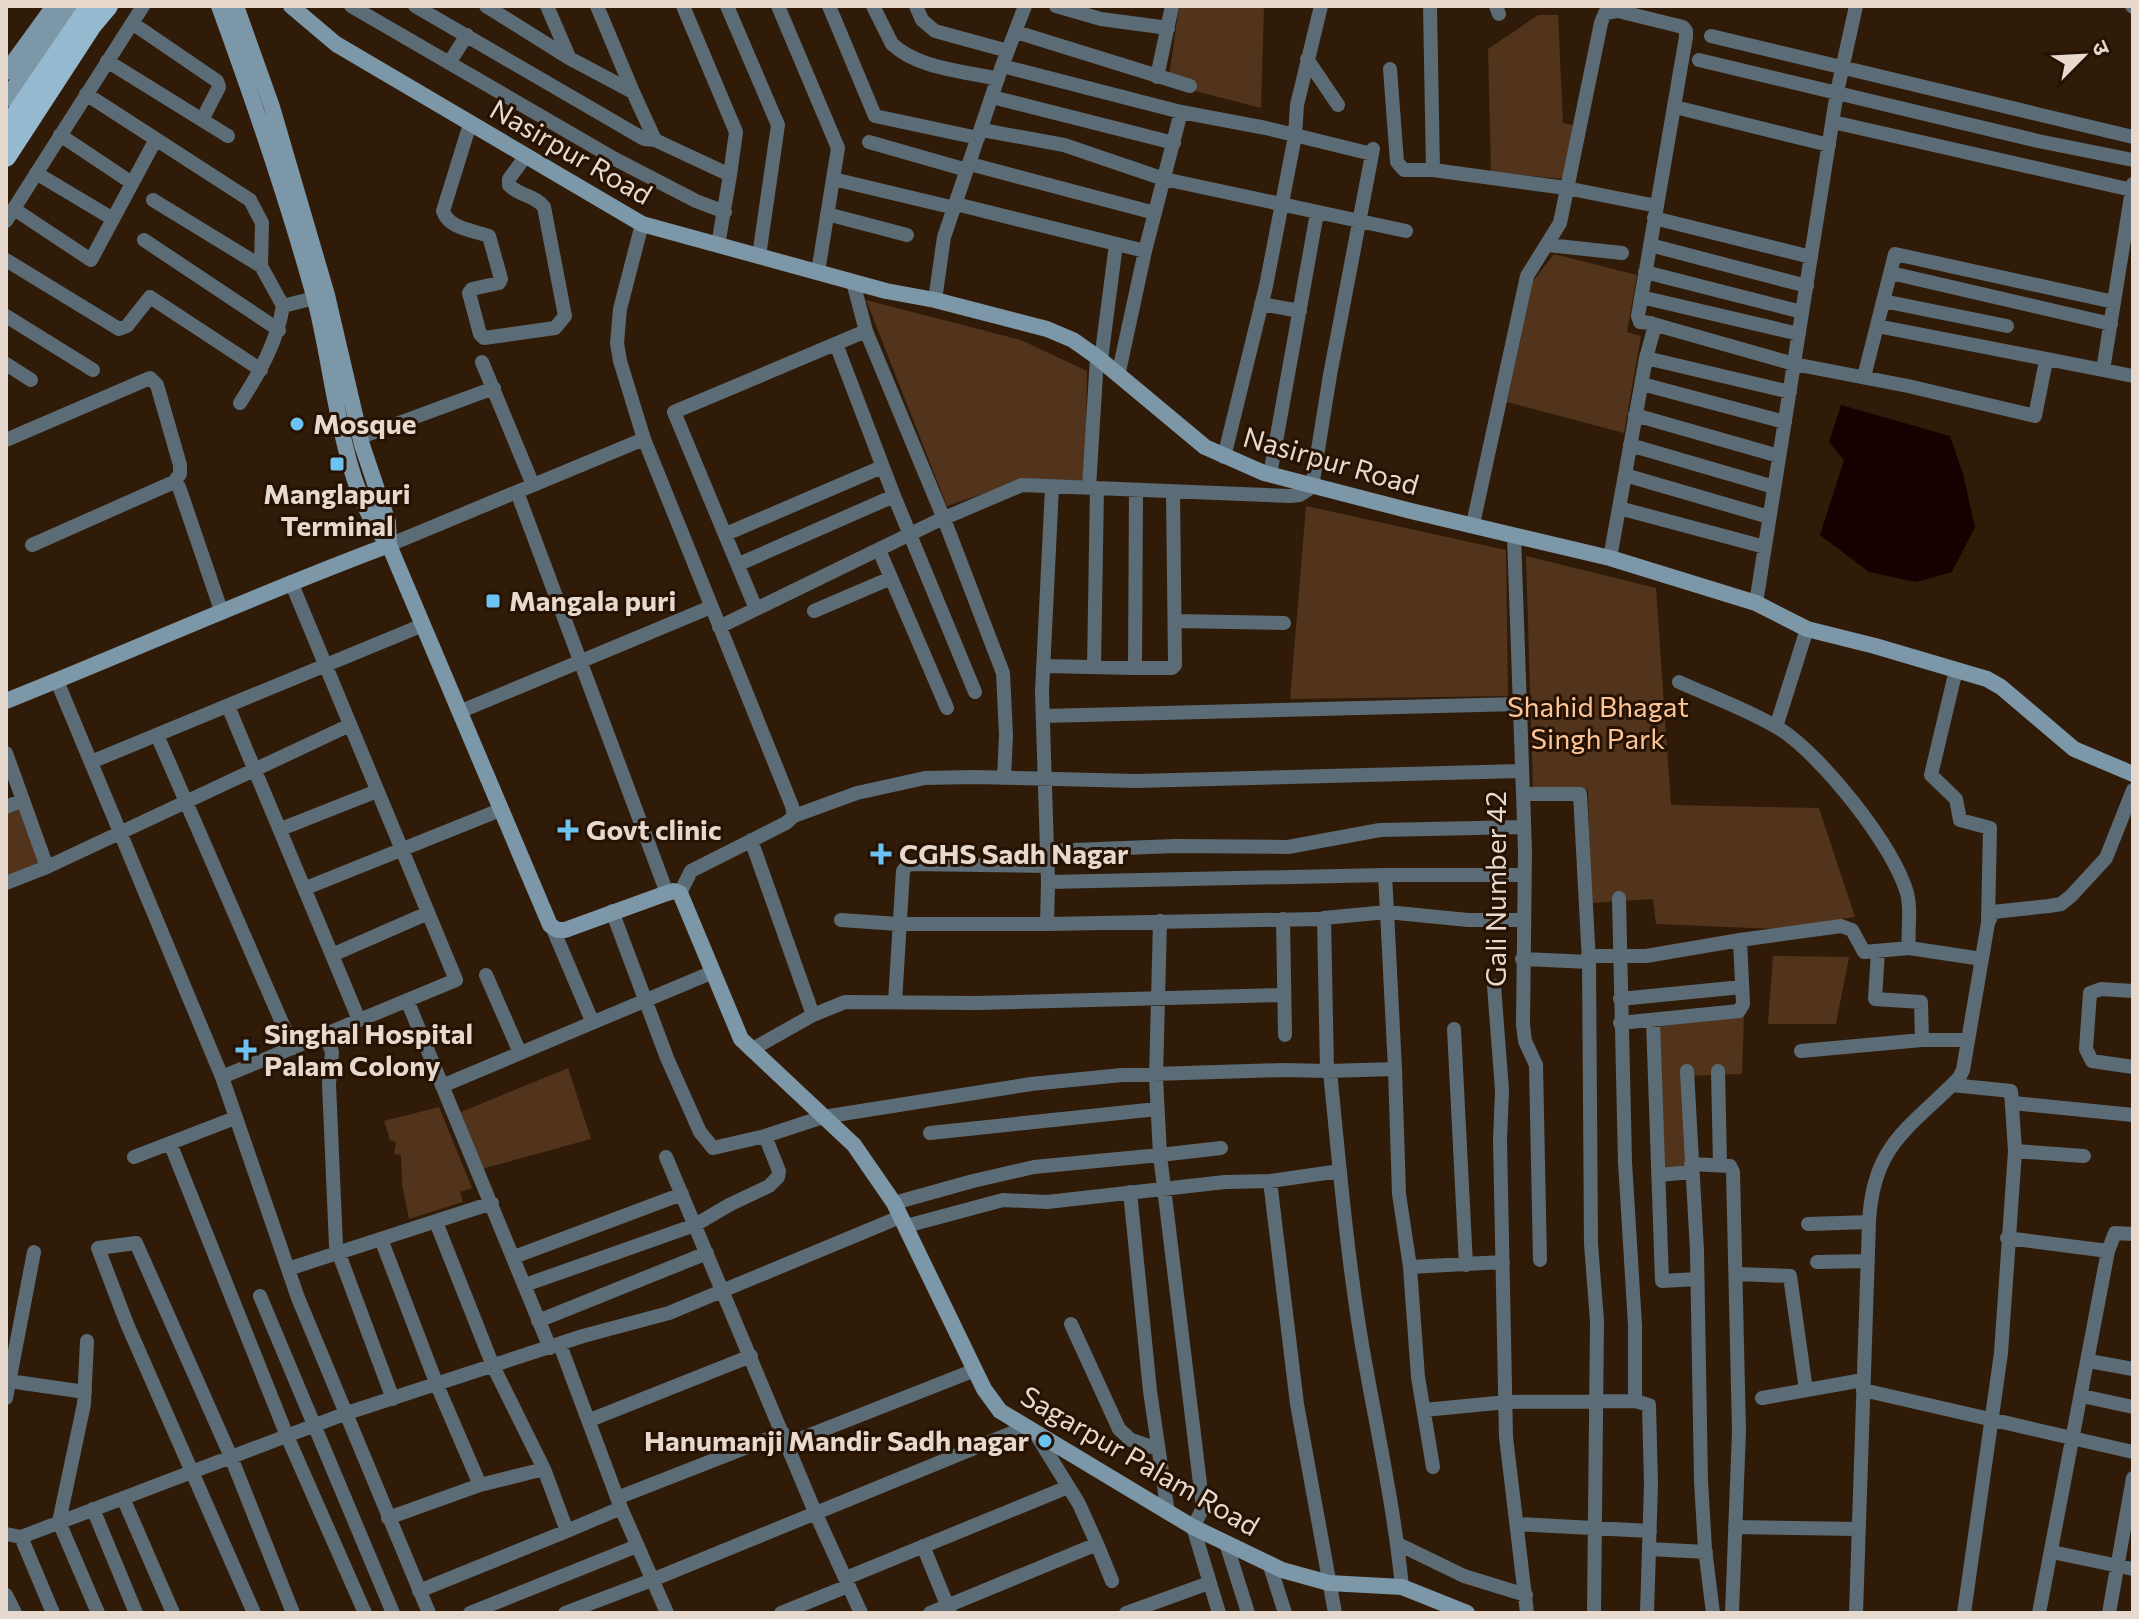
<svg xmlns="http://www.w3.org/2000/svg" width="2139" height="1619" font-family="Commissioner,'Noto Sans Devanagari',sans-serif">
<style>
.green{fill:#51341b}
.water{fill:#160100}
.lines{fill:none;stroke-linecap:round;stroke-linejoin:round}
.street{stroke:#5b6c76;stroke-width:14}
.secondary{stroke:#7c97a7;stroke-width:16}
.primary{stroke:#95b9ce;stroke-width:20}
.poi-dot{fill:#6bc3f2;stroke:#261202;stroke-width:3}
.labels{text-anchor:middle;stroke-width:6;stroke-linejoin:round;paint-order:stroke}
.street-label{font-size:28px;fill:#e8d9ce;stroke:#261202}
.poi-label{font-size:28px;font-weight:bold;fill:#e8d9ce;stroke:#261202;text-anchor:start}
.park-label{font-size:28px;fill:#fdc597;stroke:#261202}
</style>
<rect width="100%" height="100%" fill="#301b08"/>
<!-- green -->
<path class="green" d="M 1179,6 L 1264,6 L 1261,108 L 1168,84 Z
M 1538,15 L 1558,15 L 1563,123 L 1573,125 L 1564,179 L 1491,172 L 1488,49 Z
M 1554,254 L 1637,275 L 1627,332 L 1641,336 L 1624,433 L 1507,402 L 1533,281 Z
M 866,300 L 1021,340 L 1087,371 L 1085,482 L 1021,481 L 947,506 Z
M 1306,506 L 1506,550 L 1508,696 L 1290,699 Z
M 1526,556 L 1656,588 L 1671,805 L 1819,808 L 1855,917 L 1776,929 L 1656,924 L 1653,899 L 1591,903 L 1588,790 L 1533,791 Z
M 21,804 L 43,864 L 6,879 L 6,810 Z
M 1773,956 L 1849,957 L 1836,1024 L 1768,1024 Z
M 1744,1015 L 1742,1074 L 1684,1076 L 1690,1170 L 1659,1173 L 1659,1020 Z
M 568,1068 L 591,1139 L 482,1169 L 461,1112 Z
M 439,1107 L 472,1188 L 460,1192 L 463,1202 L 409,1219 L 402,1184 L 401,1155 L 394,1154 L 396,1142 L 390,1140 L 384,1121 Z"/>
<!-- water -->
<path class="water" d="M 1841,405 L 1950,436 L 1963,474 L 1975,527 L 1952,572 L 1916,582 L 1869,572 L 1820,535 L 1844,460 L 1829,442 Z"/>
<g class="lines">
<!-- street -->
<path class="street" d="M 351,6 L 615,159 L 696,201 L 725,212
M 415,6 L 644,139 L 655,140
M 486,6 L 569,58 L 633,92 L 655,140 L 730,175 L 718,245
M 547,6 L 569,57
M 597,6 L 633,92
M 683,6 L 736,132 L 730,175
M 727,6 L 778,125 L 759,256
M 778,6 L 838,148 L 818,272
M 829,6 L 875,116 L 978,138
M 873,6 L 892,44 C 919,69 964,71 998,79
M 916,6 L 922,20 L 935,31 L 1008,51
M 1056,6 L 1101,19 L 1168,28
M 1430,6 L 1433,170 L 1566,188 L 1657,206
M 1496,6 L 1499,14
M 2132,6 L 2133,7
M 132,23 L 217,81 L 219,87 L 202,120
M 1016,32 L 1190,86
M 1711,36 L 2133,137
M 1307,59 L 1338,105
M 1699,60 L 2038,141 L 2133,160
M 107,61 L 228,136
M 449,63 L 467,35
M 1002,66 L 1181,112
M 1390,69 L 1397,162 L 1404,170 L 1433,170
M 1157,77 L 1172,6
M 86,94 L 250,200 L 262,223 L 261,266 L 283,306 L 322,296
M 992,97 L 1174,143
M 1683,109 L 1829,145
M 1833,122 L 2132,190
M 470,124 L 443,211 C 449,229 473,230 489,236 L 501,279 L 499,283 L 472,289 L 469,293 L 480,334 L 484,338 L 555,328 L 565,316 L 544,207 C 535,195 519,196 509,185 L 509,179 L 525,157
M 982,130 L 1064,145 L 1164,179 L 1406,231
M 60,135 L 132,183
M 869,142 L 967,170
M 970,164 L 1155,213
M 36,173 L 113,219
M 833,179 L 955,208
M 153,200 L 261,266
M 956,204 L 1145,251 L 1118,376
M 14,209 L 91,260 L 156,139
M 827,214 L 907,235
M 1654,218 L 1811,257
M 6,221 L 143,6
M 642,224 L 620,309 L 617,343 L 620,361 L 644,439 L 792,806 L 794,816
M 144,240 L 279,330
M 1548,245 L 1622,253
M 1650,245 L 1807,286
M 1145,251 L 1181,112 L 1266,128 L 1372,154
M 6,260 L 119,329 L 127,326 L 150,297 L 261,370
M 1645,272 L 1802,312
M 1891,273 L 2111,324
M 853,282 L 866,331 L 944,519 L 1003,673 L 1006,735 L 1004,778
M 1641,297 L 1799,334
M 935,300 L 944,237 L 1002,66 L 1025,6
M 1883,301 L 2007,326
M 1261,304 L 1300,311
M 6,316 L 93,370
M 1653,324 L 1794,364 L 1908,386 L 2035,416 L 2046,361
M 1877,326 L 2103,370 L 2133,184
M 836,344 L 894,496
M 1646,358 L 1790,392
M 1101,360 L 1116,244
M 482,362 L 533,485
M 6,364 L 31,380
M 2103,370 L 2133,376
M 1864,377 L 1895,254 L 2114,302
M 1642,384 L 1785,422
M 240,403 C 260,372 277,342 283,306
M 1635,415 L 1779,456
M 361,437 L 494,388
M 6,440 L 150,378 L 157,385 L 180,465 L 180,474 L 174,482 L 32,545
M 1630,445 L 1774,487
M 1224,457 L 1266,286 L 1295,136 L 1297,105 L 1321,6
M 1270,475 L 1317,213
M 1625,475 L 1769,517
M 174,482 L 179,487 L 222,613
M 1052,487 L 1042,692 L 1048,882 L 1047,924 L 1319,919 L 1324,918 L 1387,912 L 1395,1069 L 1327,1071 L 1324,918
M 1089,488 L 1097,357
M 517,492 L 667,893
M 1619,508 L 1765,547
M 1473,524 L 1527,276 L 1560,223 L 1601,23 L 1605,13 L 1618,11 L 1683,27 L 1686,31 L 1686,37 L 1638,316 L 1640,322 L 1651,323 L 1654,329 L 1646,358 L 1610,558
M 726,534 L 882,467
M 1514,536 L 1525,851 L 1523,1025 L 1525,1041 L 1536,1065 L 1540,1260
M 389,545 L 644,439
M 879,550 L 947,708
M 739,564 L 894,496 L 975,692
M 1756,603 L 1837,92 L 1856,6
M 756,609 L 674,412 L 866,331
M 814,611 L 891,578
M 1175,621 L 1284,623
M 719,627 L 935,522 L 1022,485 L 1290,496 L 1300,495 L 1312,487 L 1330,375 L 1373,149
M 1044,666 L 1135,668 L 1136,490
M 1094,667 L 1097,488
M 1135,668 L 1172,668 L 1175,665 L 1173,492
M 1956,670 L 1931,775 L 1956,799 L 1960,820 L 1990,828 L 1988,921
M 57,681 L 222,1077 L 298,1298 L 429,1613
M 1679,682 C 1712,697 1749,710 1780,729 C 1822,756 1893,845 1907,893 C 1912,911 1907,930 1909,948 L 1982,959
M 228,706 L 332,955 L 428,913
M 459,712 L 711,607
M 1043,716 L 1519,704
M 1776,727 L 1807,629
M 157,735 L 293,1048
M 6,753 L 47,867 L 350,725
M 91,762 L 423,625
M 1524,794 L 1580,794 L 1589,962 L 1591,1244 L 1597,1321 L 1594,1613
M 6,807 L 23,800
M 281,829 L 377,791
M 751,840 L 813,1015
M 1047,851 L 1175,846 L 1288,847 L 1380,830 L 1524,827
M 1385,875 L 1524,875
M 1048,882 L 1385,875 L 1387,912 L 1468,920 L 1522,920
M 6,883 L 47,867
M 306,888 L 500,810
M 680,893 L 691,871 L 786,823 L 794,816 L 857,793 L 925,778 L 974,777 L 1136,781 L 1521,771
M 1619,898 L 1625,1162 L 1635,1325 L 1635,1401
M 612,911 L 667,1058 L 700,1132 L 713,1148 L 765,1136 L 823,1117 L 1031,1084 L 1122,1075 L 1284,1070 L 1327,1071
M 1283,919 L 1285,1035
M 841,920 L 898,924 L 1047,924
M 1160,921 L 1156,1077 L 1160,1155 L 1221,1148
M 553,929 L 592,1021
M 1740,940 L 1841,926 L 1852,930 L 1864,952 L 1909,948
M 1878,951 L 1875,999 L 1921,1002 L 1922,1040
M 332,955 L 359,1020
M 1588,956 L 1646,956 L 1740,940 L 1743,1004 L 1739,1011 L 1620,1023
M 1522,959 L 1589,962
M 486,975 L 520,1053
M 1494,986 L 1502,1090 L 1500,1140 L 1506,1437 L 1527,1613
M 2133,991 L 2101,989 L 2090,993 L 2086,1049 L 2092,1061 L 2133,1067
M 1620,999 L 1742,987
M 407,1000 L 550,1348
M 895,1002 L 903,871 L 908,864 L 1048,866
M 1653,1020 L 1662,1281 L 1697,1279
M 1454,1029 L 1466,1265
M 325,1034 L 332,1052 L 329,1084 L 336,1246 L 393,1399
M 751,1050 L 813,1015 L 845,1002 L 976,1003 L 1284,995
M 1801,1051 L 1922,1040 L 1968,1040
M 1395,1069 L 1399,1194 L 1410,1267
M 1330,1071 C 1339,1163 1347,1255 1362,1345 C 1376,1426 1394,1505 1402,1587
M 1687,1071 L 1697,1251 L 1701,1481 L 1705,1549 L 1713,1613
M 1718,1071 L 1720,1164
M 222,1077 L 456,980 L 291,582
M 1952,1085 L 2011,1091 L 2015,1151 L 2001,1353 L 1964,1613
M 442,1086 L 713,972
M 2013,1103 L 2133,1115
M 930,1133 L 1157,1109
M 170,1143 L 287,1436 L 365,1613
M 2015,1151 L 2084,1156
M 134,1157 L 235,1118
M 666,1157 L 815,1512 L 861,1613
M 1691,1164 L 1730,1166 L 1733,1172 L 1739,1431 L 1732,1613
M 1658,1175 L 1692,1172
M 1270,1181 L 1297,1404 L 1335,1613
M 1130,1192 L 1150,1391 L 1168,1513
M 894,1203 L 973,1181 L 1034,1167 L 1160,1155 L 1203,1508 L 1193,1527 L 1219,1613
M 1808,1224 L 1869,1222
M 906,1226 L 1003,1200 L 1047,1202 L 1225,1182 L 1270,1181 L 1340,1171
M 2007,1238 L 2108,1251
M 381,1239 L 437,1385 L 480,1485 L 388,1518
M 514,1257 L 682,1194
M 1817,1262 L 1868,1261
M 288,1269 L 492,1203
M 1736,1274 L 1790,1276 L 1806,1390
M 525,1285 L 695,1225 L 729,1205 L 769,1186 L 778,1177 L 779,1171 L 765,1136
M 260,1296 L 393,1613
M 538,1321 L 707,1253
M 1071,1324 L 1119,1429 L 1131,1440 L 1158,1449
M 87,1341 L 84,1404 L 59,1522 L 98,1613
M 560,1345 L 621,1508
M 2089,1361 L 2133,1369
M 9,1381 L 85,1392
M 1863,1390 L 2133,1452
M 2082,1396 L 2133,1407
M 6,1398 L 34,1252
M 1762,1398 L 1863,1380
M 1424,1410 L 1507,1402 L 1635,1401 L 1649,1405 L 1651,1484 L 1647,1613
M 590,1420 L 751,1356
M 787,1444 L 975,1370
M 1433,1467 L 1418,1377 L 1410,1267 L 1503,1262
M 480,1485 L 544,1469
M 123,1498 L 173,1613
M 617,1498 L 783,1433
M 93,1509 L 136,1613
M 1517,1524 L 1650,1531
M 1735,1527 L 1857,1529
M 567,1531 L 621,1508 L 667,1613
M 6,1534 L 21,1537 L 347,1413 L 583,1336 L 669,1313 L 900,1217
M 21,1537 L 53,1613
M 1226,1543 L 1248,1613
M 1097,1544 L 1112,1581
M 1398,1544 L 1464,1576 L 1526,1595
M 923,1546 L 950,1612
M 1649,1549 L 1706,1552
M 2052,1552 L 2133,1569
M 1269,1563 L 1285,1613
M 846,1578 L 1068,1487
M 419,1591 L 567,1531 L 544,1469 L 493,1366 L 436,1222
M 6,1595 L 15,1613
M 254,1613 L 127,1324 L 98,1248 L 136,1243 L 231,1457 L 293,1613
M 470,1613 L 637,1546
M 565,1613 L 652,1580 L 1026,1427
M 781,1613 L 848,1586
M 930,1613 L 1097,1544 L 1079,1504 L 1034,1431
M 1126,1613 L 1209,1583
M 1856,1613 L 1869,1222 C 1873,1144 1909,1129 1959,1078 L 1963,1070 L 1988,923 L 1993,912 L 2049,906 L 2061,904 L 2071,896 L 2106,858 L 2133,790
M 2039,1613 L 2108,1251 L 2115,1233 L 2133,1234
M 2109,1613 L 2133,1478"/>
<!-- secondary -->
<path class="secondary" d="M 219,6 C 254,102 287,198 314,296 C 334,368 340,490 389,545 L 550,925 L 557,930 L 565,930 L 667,893 L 674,891 L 680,893 L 741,1039 L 854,1145 L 894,1203 L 984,1389 L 1000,1411 L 1193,1527 L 1282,1570 L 1329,1583 L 1402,1587 L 1467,1613
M 236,6 L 272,107 L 327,295 L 362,445 L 388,522 L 389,545
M 291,6 L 336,44 L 642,224 L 886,291 L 935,300 L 1047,329 L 1073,340 L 1097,357 L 1205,447 L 1264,473 L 1411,511 L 1610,558 L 1756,603 L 1807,629 L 1875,646 L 1987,679 L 2001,687 L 2074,749 L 2133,774
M 6,72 L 54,6
M 6,99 L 69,6
M 6,701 C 134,650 260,593 389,545"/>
<!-- primary -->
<path class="primary" d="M 6,129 L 90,6
M 6,157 L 92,25 L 108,6"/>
</g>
<!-- markers -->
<g class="poi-dot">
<circle cx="297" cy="424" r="8"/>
<rect x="329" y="456" width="16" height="16" rx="4"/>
<rect x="485" y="593" width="16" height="16" rx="4"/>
<path d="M564 818h8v8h8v8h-8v8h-8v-8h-8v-8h8z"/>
<path d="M877 842h8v8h8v8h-8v8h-8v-8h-8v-8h8z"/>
<path d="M242 1038h8v8h8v8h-8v8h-8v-8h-8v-8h8z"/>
<circle cx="1045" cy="1441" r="8"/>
</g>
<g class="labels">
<!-- street labels -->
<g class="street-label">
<text transform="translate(571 152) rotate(30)" y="10">Nasirpur Road</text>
<text transform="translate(1331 461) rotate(16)" y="10">Nasirpur Road</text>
<text transform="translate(1496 889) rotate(-90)" y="10">Gali Number 42</text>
<text transform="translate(1140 1461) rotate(30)" y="10">Sagarpur Palam Road</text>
</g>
<!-- poi labels -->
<g class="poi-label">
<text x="313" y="434">Mosque</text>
<text x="337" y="504" text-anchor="middle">Manglapuri<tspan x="337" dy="32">Terminal</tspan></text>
<text x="509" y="611">Mangala puri</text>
<text x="586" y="840">Govt clinic</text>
<text x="899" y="864">CGHS Sadh Nagar</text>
<text x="264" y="1044">Singhal Hospital<tspan x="264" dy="32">Palam Colony</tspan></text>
<text x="1029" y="1451" text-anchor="end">Hanumanji Mandir Sadh nagar</text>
</g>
<!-- park labels -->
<g class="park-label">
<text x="1598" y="717">Shahid Bhagat<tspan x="1598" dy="32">Singh Park</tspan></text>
</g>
</g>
<!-- border -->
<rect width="2139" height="1619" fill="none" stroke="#e8d9ce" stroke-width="16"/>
<!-- north arrow -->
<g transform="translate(2083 56) rotate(66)" stroke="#261202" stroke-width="6" paint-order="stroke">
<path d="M0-6L14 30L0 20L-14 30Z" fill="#e8d9ce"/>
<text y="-12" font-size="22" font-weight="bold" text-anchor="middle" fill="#e8d9ce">उ</text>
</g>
</svg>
